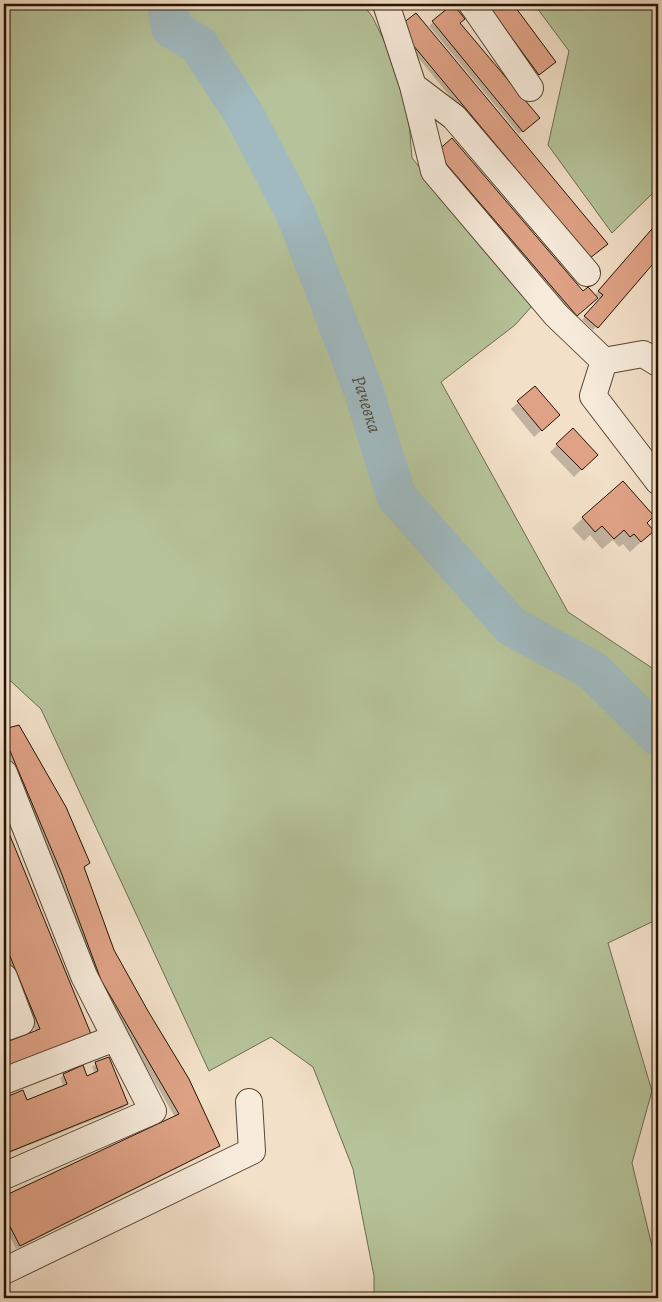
<svg xmlns="http://www.w3.org/2000/svg" width="662" height="1302" font-family="Alegreya,serif">
<style>
.green{fill:#b6c39a;stroke:#6e6b4d}
.shadow{fill:#0003}
.lines{fill:none;stroke-linecap:round;stroke-linejoin:round}
.river{stroke:#a0bac0;stroke-width:40}
.building{fill:#dfa286;stroke:#251300}
.minor-casing{stroke:#584632;stroke-width:28}
.minor{stroke:#f7ebdb;stroke-width:26}
.labels{text-anchor:middle;stroke-width:4;stroke-linejoin:round;paint-order:stroke}
.water-label{font-size:19px;font-style:italic;fill:#504d43;stroke:#f7ebdb}
</style>
<rect width="100%" height="100%" fill="#f2e0c8"/>
<filter id="stains"><feTurbulence type="fractalNoise" baseFrequency=".004" numOctaves="4"/><feColorMatrix values="0 0 0 0 .2 0 0 0 0 .09 0 0 0 0 .02 0 0 0 .5 -.17"/></filter>
<radialGradient id="worn" r=".72"><stop offset=".6" stop-color="#630" stop-opacity="0"/><stop offset="1" stop-color="#630" stop-opacity=".3"/></radialGradient>
<!-- green -->
<path class="green" d="M 4,4 L 363,4 L 373,18 L 406,86 L 412,158 L 532,306 L 515,325 L 441,382 L 568,612 L 658,672 L 658,919 L 608,943 L 652,1091 L 632,1163 L 658,1271 L 658,1298 L 374,1298 L 374,1276 L 353,1169 L 313,1067 L 271,1037 L 209,1071 L 41,709 L 4,675 Z
M 534,4 L 658,4 L 658,188 L 612,233 L 548,145 L 569,51 Z"/>
<!-- shadow -->
<path class="shadow" d="M 481,4 L 512,4 L 555,62 L 535,77 Z
M 453,6 L 459,23 L 535,122 L 519,134 L 429,26 Z
M 399,28 L 606,244 L 586,261 L 396,31 Z
M 437,153 L 583,292 L 594,296 L 658,224 L 658,257 L 593,330 L 582,320 L 601,299 L 597,296 L 573,318 L 434,156 Z
M 658,336 L 658,348 L 652,343 Z
M 535,387 L 551,422 L 534,437 L 511,409 Z
M 573,430 L 596,455 L 574,477 L 550,452 Z
M 658,440 L 658,455 L 651,450 Z
M 583,518 L 645,523 L 641,542 L 630,552 L 623,544 L 619,547 L 613,540 L 602,549 L 590,535 L 584,541 L 572,528 Z
M 18,727 L 89,863 L 83,868 L 113,951 L 218,1146 L 215,1149 L 16,1249 L 4,1224 L 4,1198 L 175,1117 L 98,984 L 58,876 L 7,754 L 4,755 L 4,730 Z
M 4,824 L 89,1034 L 4,1069 L 4,1045 L 36,1032 L 4,953 Z
M 96,1064 L 127,1104 L 123,1108 L 4,1155 L 4,1099 L 22,1092 L 26,1101 L 64,1087 L 60,1078 L 64,1075 L 87,1077 L 95,1074 L 92,1067 Z
M 658,1197 L 658,1224 L 652,1203 Z"/>
<g class="lines">
<!-- river -->
<path class="river" id="s1" d="M 167,4 L 171,28 L 199,45 L 244,114 L 296,214 L 363,389 L 396,496 L 511,626 L 592,670 L 658,736"/>
</g>
<!-- building -->
<path class="building" d="M 453,4 L 465,19 L 460,23 L 540,118 L 523,132 L 432,21 Z
M 487,4 L 513,4 L 556,62 L 539,75 Z
M 416,13 L 608,244 L 590,258 L 398,27 Z
M 452,138 L 583,291 L 588,287 L 598,298 L 577,316 L 436,152 Z
M 658,222 L 658,258 L 598,328 L 584,316 L 603,295 L 598,291 Z
M 535,386 L 560,415 L 542,431 L 517,401 Z
M 573,428 L 598,455 L 582,470 L 556,444 Z
M 623,481 L 654,516 L 647,523 L 654,531 L 641,542 L 634,534 L 630,537 L 624,530 L 614,539 L 602,526 L 595,532 L 582,517 Z
M 19,725 L 66,807 L 90,863 L 84,867 L 114,950 L 148,1011 L 189,1079 L 220,1146 L 20,1246 L 4,1215 L 4,1196 L 179,1114 L 101,980 L 61,872 L 10,751 L 4,753 L 4,729 Z
M 4,821 L 91,1034 L 4,1068 L 4,1043 L 40,1029 L 4,942 Z
M 109,1057 L 128,1104 L 4,1154 L 4,1109 L 6,1108 L 4,1098 L 23,1090 L 27,1100 L 67,1084 L 63,1074 L 83,1065 L 87,1076 L 98,1071 L 95,1062 Z"/>
<g class="lines">
<defs>
<path id="minor" d="M 386,4 L 413,86 L 434,171 L 556,315 L 604,361
M 472,4 L 530,88
M 413,86 L 454,117 L 587,273
M 604,361 L 593,396 L 658,481
M 604,361 L 643,354 L 658,363
M 4,773 L 84,976 L 153,1111 L 4,1176
M 4,977 L 21,1022 L 4,1028
M 4,1081 L 115,1038
M 4,1271 L 252,1151 L 249,1102"/>
</defs>
<!-- minor casing -->
<use href="#minor" class="minor-casing"/>
<!-- minor -->
<use href="#minor" class="minor"/>
</g>
<g class="labels">
<!-- water labels -->
<g class="water-label">
<text dy="7" stroke="none"><textPath href="#s1" startOffset="455">Рачевка</textPath></text>
</g>
</g>
<!-- margin -->
<rect width="662" height="1302" fill="none" stroke="#f2e0c8" stroke-width="20"/>
<rect x="5" y="5" width="652" height="1292" fill="none" stroke="#251300" stroke-width="2.5"/>
<rect x="10" y="10" width="642" height="1282" fill="none" stroke="#251300"/>
<rect width="100%" height="100%" filter="url(#stains)"/>
<rect width="100%" height="100%" fill="url(#worn)"/>
</svg>
